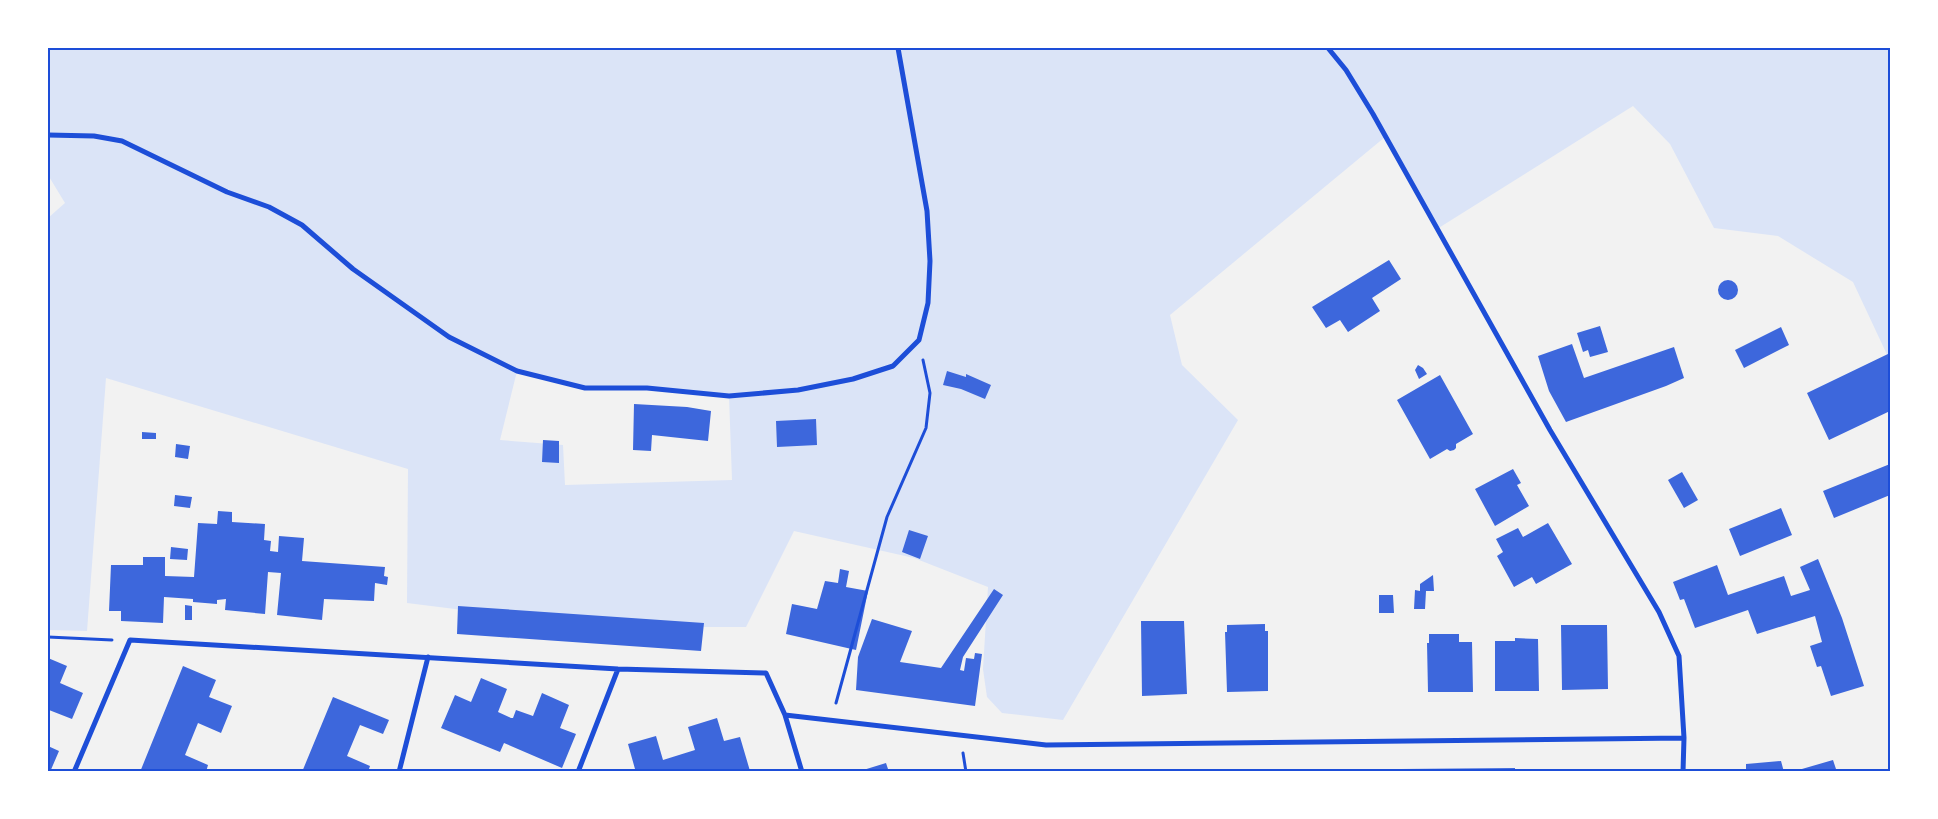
<svg xmlns="http://www.w3.org/2000/svg" width="1938" height="819" font-family="Commissioner,sans-serif">
<style>
.green{fill:#dbe4f7;fill-rule:evenodd}
.building{fill:#3d67dc}
.lines{fill:none;stroke-linecap:round;stroke-linejoin:round}
.path{stroke:#1d4ed8;stroke-width:3}
.minor{stroke:#1d4ed8;stroke-width:5}
.neatline{fill:none;stroke:#1d4ed8;stroke-width:2}
</style>
<rect width="100%" height="100%" fill="#f2f2f2"/>
<!-- green -->
<path class="green" d="M 48,48 L 1890,48 L 1890,361 L 1853,282 L 1778,236 L 1714,228 L 1670,144 L 1633,106 L 1437,229 L 1385,137 L 1170,315 L 1182,365 L 1238,420 L 1063,720 L 1002,713 L 987,697 L 983,669 L 988,587 L 914,558 L 794,531 L 746,627 L 697,627 L 471,611 L 407,603 L 408,469 L 106,378 L 87,631 L 48,630 L 48,218 L 65,203 L 48,175 ZM 517,371 L 585,388 L 647,388 L 729,396 L 732,480 L 565,485 L 563,445 L 500,440 Z"/>
<!-- building -->
<path class="building" d="M 1389,260 L 1401,279 L 1372,298 L 1380,311 L 1348,332 L 1340,320 L 1326,328 L 1312,307 Z
M1718 290a10 10 0 1 1 20 0a10 10 0 1 1-20 0Z
M 1600,326 L 1608,352 L 1590,357 L 1588,350 L 1583,352 L 1577,333 Z
M 1781,327 L 1789,345 L 1744,368 L 1735,350 Z
M 1572,344 L 1584,378 L 1674,347 L 1684,378 L 1666,386 L 1566,422 L 1549,391 L 1538,356 Z
M 1890,353 L 1890,411 L 1829,440 L 1807,393 Z
M 1418,365 L 1423,368 L 1427,374 L 1419,379 L 1415,370 Z
M 947,371 L 966,377 L 966,374 L 991,385 L 985,399 L 961,389 L 943,385 Z
M 1440,375 L 1473,434 L 1456,444 L 1456,448 L 1454,450 L 1450,451 L 1447,449 L 1430,459 L 1397,400 Z
M 634,404 L 687,407 L 711,411 L 708,441 L 652,435 L 651,451 L 633,450 Z
M 816,419 L 817,445 L 777,447 L 776,421 Z
M 142,432 L 156,433 L 156,439 L 142,439 Z
M 543,440 L 559,441 L 559,463 L 542,462 Z
M 176,444 L 190,446 L 188,459 L 175,457 Z
M 1890,464 L 1890,495 L 1834,518 L 1823,491 Z
M 1513,469 L 1521,483 L 1517,485 L 1529,506 L 1495,526 L 1475,489 Z
M 1682,472 L 1698,500 L 1684,508 L 1668,480 Z
M 175,495 L 192,497 L 190,508 L 174,506 Z
M 1781,508 L 1792,535 L 1740,556 L 1729,529 Z
M 218,511 L 232,512 L 232,522 L 265,524 L 264,540 L 271,541 L 270,551 L 278,552 L 279,536 L 304,538 L 302,561 L 385,567 L 384,576 L 388,577 L 387,585 L 375,583 L 374,601 L 324,599 L 322,620 L 277,615 L 281,573 L 268,572 L 265,614 L 225,610 L 226,599 L 217,600 L 217,604 L 193,602 L 193,599 L 164,597 L 163,623 L 121,621 L 121,611 L 109,611 L 111,565 L 143,565 L 143,557 L 165,557 L 165,576 L 194,577 L 198,523 L 217,524 Z
M 1548,523 L 1572,564 L 1536,584 L 1532,577 L 1514,587 L 1497,556 L 1503,552 L 1496,539 L 1518,528 L 1523,537 Z
M 909,530 L 928,536 L 920,559 L 902,552 Z
M 171,547 L 188,549 L 187,560 L 170,559 Z
M 1818,559 L 1842,618 L 1864,686 L 1831,696 L 1821,666 L 1817,667 L 1810,646 L 1822,642 L 1815,616 L 1757,634 L 1748,610 L 1695,628 L 1684,599 L 1680,600 L 1673,582 L 1717,565 L 1728,595 L 1784,576 L 1791,596 L 1810,590 L 1800,567 Z
M 840,569 L 849,571 L 846,587 L 868,591 L 856,650 L 786,634 L 792,604 L 817,609 L 825,581 L 838,583 Z
M 1433,575 L 1434,591 L 1426,591 L 1425,609 L 1414,609 L 1415,590 L 1420,591 L 1420,584 Z
M 994,589 L 1003,595 L 963,657 L 960,670 L 964,671 L 966,658 L 974,659 L 975,653 L 982,654 L 975,706 L 856,690 L 858,657 L 872,619 L 912,631 L 900,662 L 941,668 Z
M 1379,595 L 1393,595 L 1394,613 L 1379,613 Z
M 185,605 L 192,606 L 192,620 L 185,620 Z
M 458,606 L 704,623 L 701,651 L 457,634 Z
M 1141,621 L 1184,621 L 1187,694 L 1142,696 Z
M 1265,624 L 1265,631 L 1268,631 L 1268,691 L 1227,692 L 1225,632 L 1227,632 L 1227,625 Z
M 1561,625 L 1607,625 L 1608,689 L 1562,690 Z
M 1429,634 L 1459,634 L 1459,642 L 1472,642 L 1473,692 L 1428,692 L 1427,643 L 1429,643 Z
M 1515,638 L 1538,639 L 1539,691 L 1495,691 L 1495,641 L 1515,641 Z
M 48,658 L 67,666 L 60,683 L 83,693 L 72,719 L 49,710 L 48,714 Z
M 183,666 L 216,680 L 209,697 L 232,706 L 221,733 L 198,723 L 185,755 L 208,765 L 206,772 L 140,772 Z
M 481,678 L 507,689 L 498,712 L 511,718 L 513,718 L 516,710 L 533,716 L 542,693 L 569,705 L 560,728 L 576,734 L 562,768 L 504,743 L 500,752 L 441,728 L 455,695 L 471,702 Z
M 333,697 L 389,720 L 383,734 L 360,725 L 347,756 L 370,766 L 368,772 L 302,772 Z
M 717,718 L 724,741 L 740,737 L 750,771 L 627,772 L 635,769 L 628,744 L 656,736 L 663,760 L 695,750 L 688,727 Z
M 48,746 L 59,751 L 50,772 L 48,772 Z
M 1833,760 L 1837,772 L 1795,772 L 1795,771 Z
M 1781,761 L 1784,772 L 1746,772 L 1746,764 Z
M 886,763 L 889,772 L 860,772 L 860,771 Z
M 1515,768 L 1515,772 L 1401,772 L 1401,769 Z"/>
<g class="lines">
<!-- path -->
<path class="path" d="M 48,637 L 112,640
M 836,703 L 887,517 L 926,428 L 930,393 L 923,360
M 963,753 L 966,772"/>
<!-- minor -->
<path class="minor" d="M 1328,48 L 1346,70 L 1373,114 L 1550,430 L 1659,612 L 1679,656 L 1684,738 L 1683,772
M 48,135 L 94,136 L 122,141 L 227,192 L 269,207 L 302,225 L 353,269 L 449,337 L 517,371 L 585,388 L 647,388 L 729,396 L 798,390 L 853,379 L 893,366 L 919,340 L 928,303 L 930,261 L 927,211 L 898,48
M 785,715 L 1046,745 L 1684,738
M 74,772 L 130,640 L 618,669 L 766,673 L 785,715 L 802,772
M 399,772 L 428,657
M 578,772 L 618,669"/>
</g>
<!-- border -->
<rect width="1938" height="819" fill="none" stroke="#ffffff" stroke-width="98"/>
<rect x="49" y="49" width="1840" height="721" class="neatline"/>
</svg>
